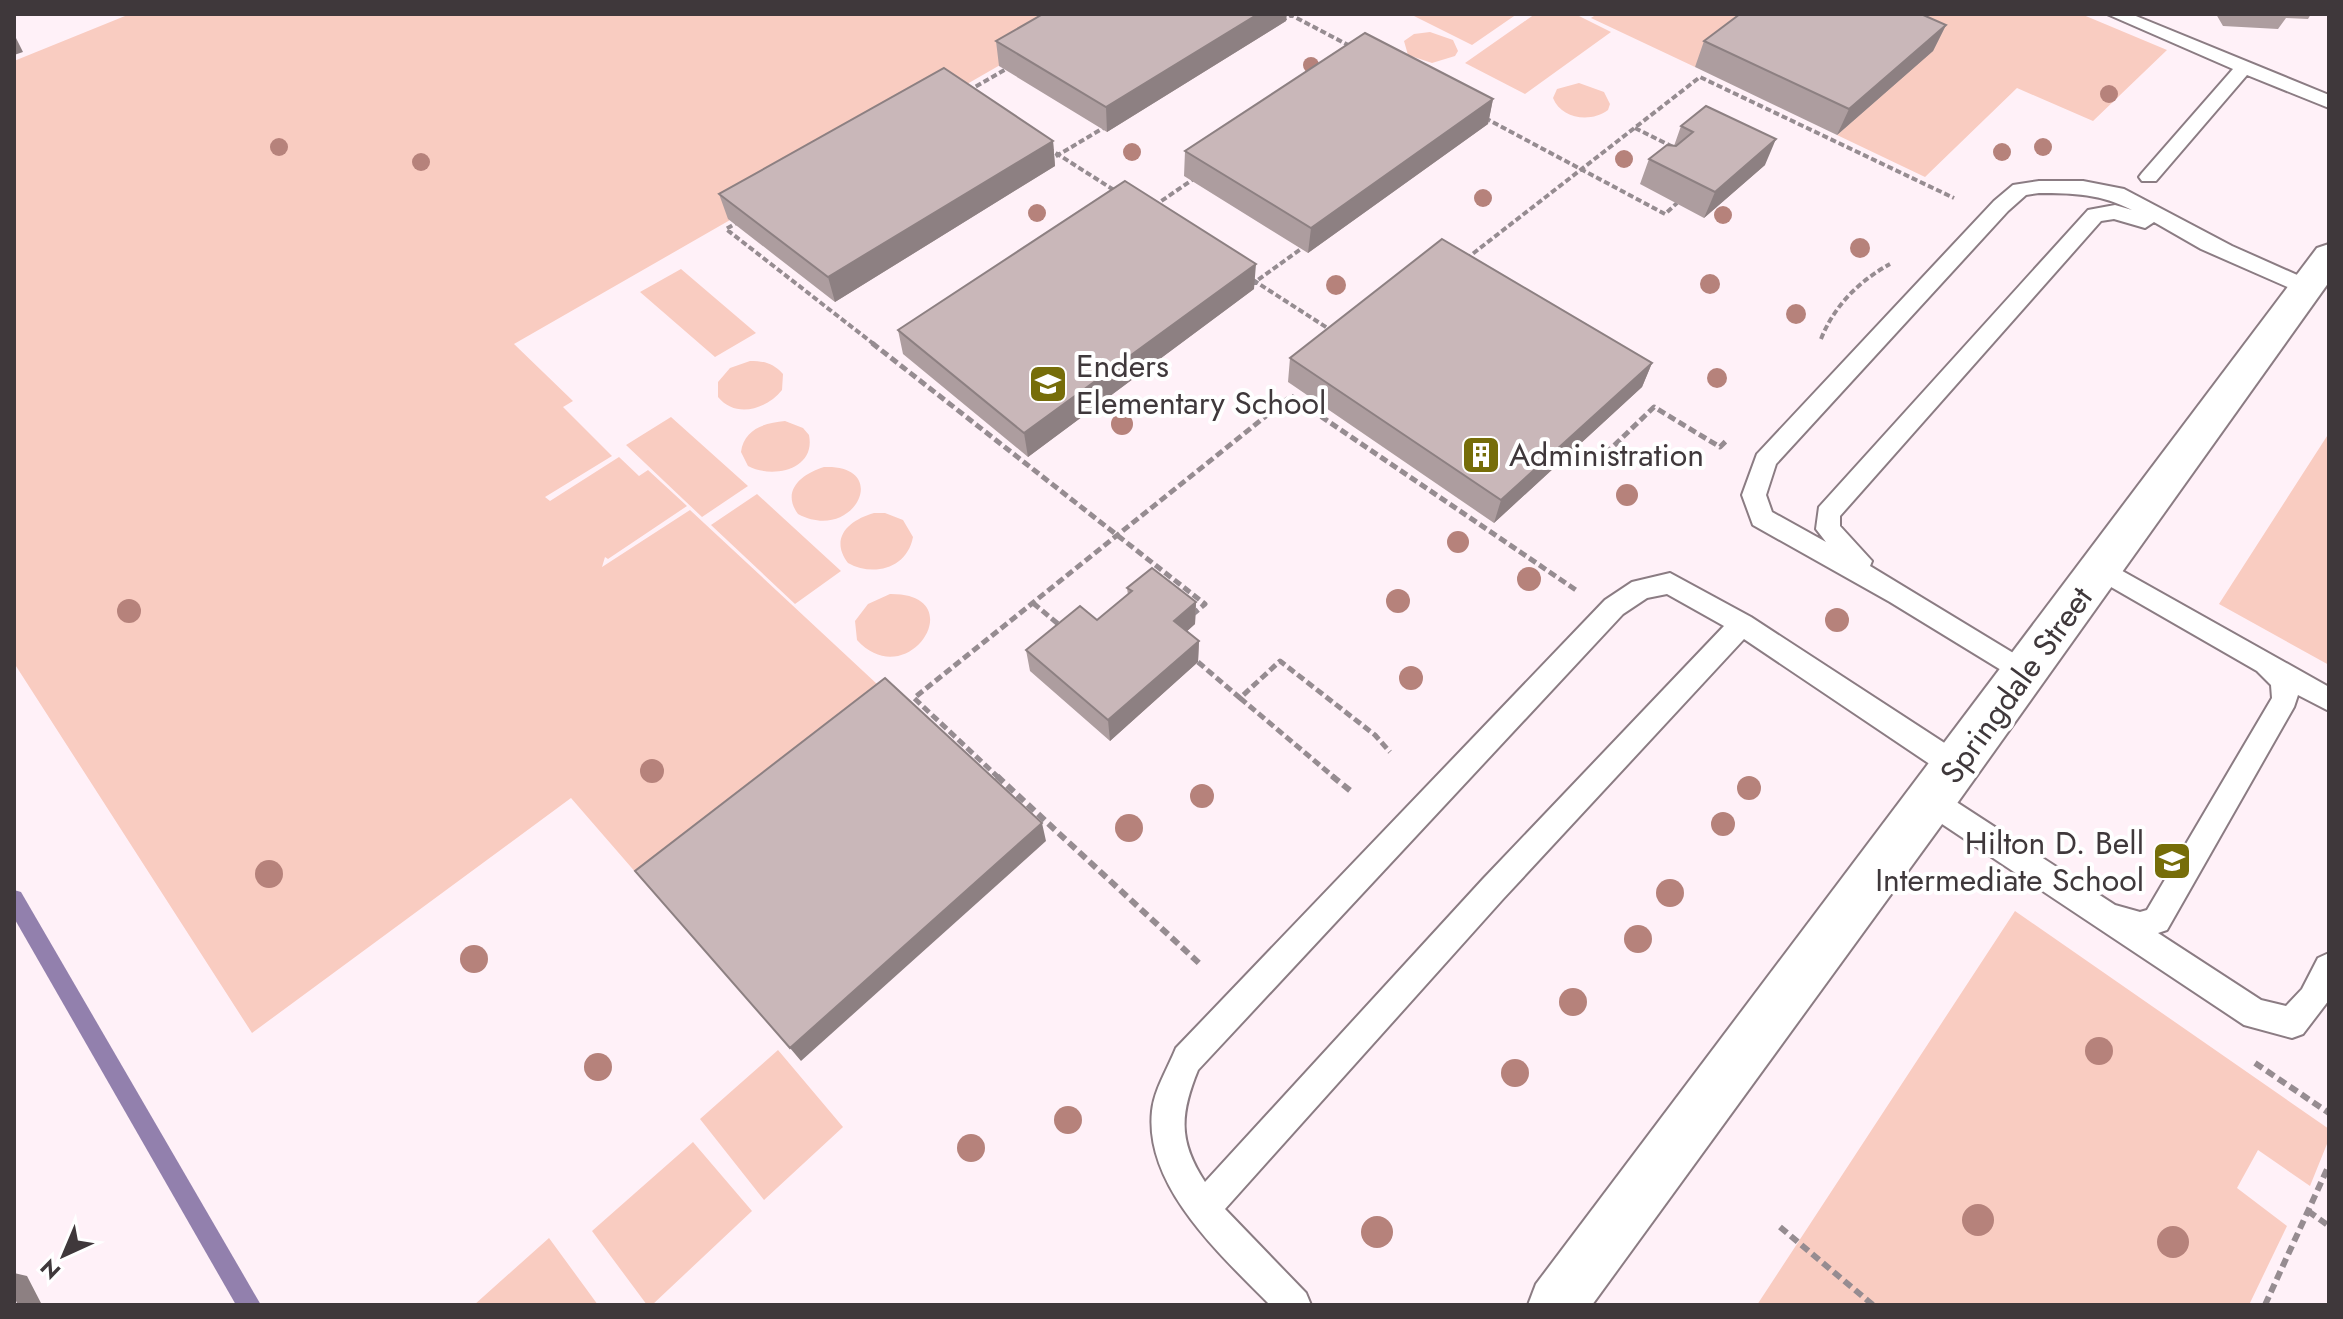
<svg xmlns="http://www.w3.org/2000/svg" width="2343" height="1319" font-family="Jost,sans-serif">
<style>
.green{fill:#f9ccc1}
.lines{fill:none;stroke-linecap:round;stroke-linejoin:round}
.stream{fill:#9280ad;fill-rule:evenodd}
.lane-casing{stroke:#8b7c83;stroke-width:4}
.secondary-casing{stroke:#8b7c83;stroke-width:4}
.path-far2{stroke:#968c91;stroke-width:4;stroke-dasharray:6 3;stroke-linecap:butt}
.path-far1{stroke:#968c91;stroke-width:5;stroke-dasharray:8 4;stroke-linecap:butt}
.path{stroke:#968c91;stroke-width:6;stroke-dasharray:9 5;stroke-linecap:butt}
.lane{fill:#fff;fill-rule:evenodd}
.secondary{fill:#fff;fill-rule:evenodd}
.tree{fill:#b6827b}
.wall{fill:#ad9d9f}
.shaded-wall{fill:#8d8082}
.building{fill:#c9b7b9;stroke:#8d8082;stroke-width:2}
.labels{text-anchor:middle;stroke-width:8;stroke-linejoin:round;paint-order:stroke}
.poi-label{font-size:32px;fill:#3f383b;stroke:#fff;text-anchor:start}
.street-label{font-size:32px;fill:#3f383b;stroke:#fff}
</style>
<rect width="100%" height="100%" fill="#fff1f8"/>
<!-- green -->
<path class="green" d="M 130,14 L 1089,14 L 514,344 L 573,401 L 563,407 L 612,456 L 545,497 L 550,501 L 619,457 L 639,476 L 648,470 L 687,506 L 608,559 L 605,557 L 602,567 L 690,510 L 892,698 L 650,889 L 571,798 L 252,1033 L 14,663 L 14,61 Z
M 1417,14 L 1517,14 L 1472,45 L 1414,16 Z
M 1535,14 L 1575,14 L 1611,32 L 1525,94 L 1465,63 Z
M 1589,14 L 1764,14 L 1695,67 L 1591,18 L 1594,16 Z
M 1850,14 L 2081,14 L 2167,50 L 2093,121 L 2017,88 L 1925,177 L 1837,135 L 1932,51 Z
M 1430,32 L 1453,40 L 1458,51 L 1455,56 L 1432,63 L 1408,55 L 1404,41 L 1414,34 Z
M 1579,83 L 1604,92 L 1610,104 L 1608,110 C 1591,123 1561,119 1553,98 L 1557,89 Z
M 681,269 L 756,333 L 715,357 L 640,292 Z
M 750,361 C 764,361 773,363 783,374 L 782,390 C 767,409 736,419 718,397 L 718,382 L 730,368 Z
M 671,417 L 748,486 L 702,517 L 626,445 Z
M 785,421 L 803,428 L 809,435 C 816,470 772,479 748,466 L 741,452 C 744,429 764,423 785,421 Z
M 2329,433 L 2329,665 L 2219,604 Z
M 824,467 C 893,464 854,544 798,514 C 781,491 801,474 824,467 Z
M 757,494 L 841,571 L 795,604 L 711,525 Z
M 874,513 L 885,513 L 903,520 L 913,537 C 907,569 873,577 848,563 C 829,538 849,520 874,513 Z
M 890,594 C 974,593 908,696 857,640 L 855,621 L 868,604 Z
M 2015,911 L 2329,1129 L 2329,1139 L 2310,1186 L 2258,1150 L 2237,1188 L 2287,1226 L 2249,1305 L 1757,1305 Z
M 778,1050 L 843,1127 L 764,1200 L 700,1119 Z
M 693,1142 L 752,1211 L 652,1305 L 647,1305 L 592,1231 Z
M 549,1238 L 598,1305 L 474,1305 Z"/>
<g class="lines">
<!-- stream -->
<path class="stream" d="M 14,890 L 21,892 L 261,1305 L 236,1305 L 14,918 Z"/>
<defs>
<path id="lane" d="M 2107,14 L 2131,14 L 2329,95 L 2329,108 L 2247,75 L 2156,181 L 2142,181 L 2139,177 L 2142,173 L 2233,69 Z
M 2039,181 L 2083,181 L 2124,189 L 2232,246 L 2313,282 L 2317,287 L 2313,292 L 2299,292 L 2201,249 L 2154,222 L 2145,228 L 2114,219 L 2101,221 L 1840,516 L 1840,526 L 1872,561 L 1870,566 L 2033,665 L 2037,673 L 2033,681 L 2024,684 L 1890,602 L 1753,525 L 1742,495 L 1757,454 L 1994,201 L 2013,185 ZM 2039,193 C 2074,193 2101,194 2132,210 L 2115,205 L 2088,210 L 1819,507 L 1816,529 L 1826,542 L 1772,512 L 1766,495 L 1776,464 L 2008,211 L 2026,195 Z
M 2101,559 L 2329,687 L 2329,711 L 2298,695 L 2294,707 L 2167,930 L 2158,933 L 2261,1000 L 2286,1006 L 2302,989 L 2318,958 L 2329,953 L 2329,1000 L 2303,1034 L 2292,1038 L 2244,1025 L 1921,810 L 1917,801 L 1921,792 L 1931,789 L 1941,792 L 2115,905 L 2140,912 L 2147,910 L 2272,698 L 2271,685 L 2257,671 L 2092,576 L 2089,569 L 2092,562 Z
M 1670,573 L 1751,617 L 1966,757 L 1970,766 L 1966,775 L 1956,778 L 1946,775 L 1744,639 L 1503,899 L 1225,1209 L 1306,1293 L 1311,1305 L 1270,1305 C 1222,1256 1144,1187 1152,1111 C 1154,1090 1168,1068 1176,1048 L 1605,600 L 1632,582 ZM 1667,594 L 1724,626 L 1483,879 L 1205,1182 C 1178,1141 1180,1114 1198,1070 L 1623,614 L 1647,598 Z"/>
<path id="secondary" d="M 2329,244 L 2329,282 L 1948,816 L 1592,1305 L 1528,1305 L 1536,1284 L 2317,248 Z"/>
</defs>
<!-- lane casing -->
<use href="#lane" class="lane-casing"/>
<!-- secondary casing -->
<use href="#secondary" class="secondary-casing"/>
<!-- path-far2 -->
<path class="path-far2" d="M 1281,21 L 1291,15 L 1350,46
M 968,91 L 1008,68
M 1485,118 L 1665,214 L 1677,203
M 1635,128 L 1673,147
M 1048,148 L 1117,192
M 1048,161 L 1105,127
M 1154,206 L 1195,178
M 740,221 L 726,229 L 875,345
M 1466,259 L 1700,77 L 1954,198
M 1253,280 L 1332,331
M 1251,285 L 1305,246
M 1821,339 C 1834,306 1859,281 1890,264"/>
<!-- path-far1 -->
<path class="path-far1" d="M 872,343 L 1205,604 L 1192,615
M 1597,462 L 1654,407 L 1720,447 L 1727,440
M 1033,603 L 1063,628
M 1198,662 L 1240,698 L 1280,661 L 1375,735 L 1390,752
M 1240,698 L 1335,778
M 999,778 L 914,698 L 1291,396 L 1576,590"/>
<!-- path -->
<path class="path" d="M 997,776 L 1200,964
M 1332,776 L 1352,792
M 2255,1063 L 2329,1113
M 2308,1211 L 2329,1226
M 1780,1227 L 1873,1305
M 2265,1305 L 2329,1165"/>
<!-- lane -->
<use href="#lane" class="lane"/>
<!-- secondary -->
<use href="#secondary" class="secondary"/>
</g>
<!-- trees -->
<g class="tree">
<circle cx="1311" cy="65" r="8"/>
<circle cx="2109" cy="94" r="9"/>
<circle cx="279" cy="147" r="9"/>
<circle cx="2043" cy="147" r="9"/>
<circle cx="1132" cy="152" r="9"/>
<circle cx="2002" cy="152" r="9"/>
<circle cx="1624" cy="159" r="9"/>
<circle cx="421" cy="162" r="9"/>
<circle cx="1483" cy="198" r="9"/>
<circle cx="1037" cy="213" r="9"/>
<circle cx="1723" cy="215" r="9"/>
<circle cx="1860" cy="248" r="10"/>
<circle cx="1710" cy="284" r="10"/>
<circle cx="1336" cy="285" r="10"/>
<circle cx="1796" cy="314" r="10"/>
<circle cx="1717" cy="378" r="10"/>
<circle cx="1122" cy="424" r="11"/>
<circle cx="1627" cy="495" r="11"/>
<circle cx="1458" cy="542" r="11"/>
<circle cx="1529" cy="579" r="12"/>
<circle cx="1398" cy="601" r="12"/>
<circle cx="129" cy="611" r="12"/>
<circle cx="1837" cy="620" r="12"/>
<circle cx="1411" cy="678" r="12"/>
<circle cx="652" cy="771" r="12"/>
<circle cx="1749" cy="788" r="12"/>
<circle cx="1202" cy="796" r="12"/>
<circle cx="1723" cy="824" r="12"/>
<circle cx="1129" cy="828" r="14"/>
<circle cx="269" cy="874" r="14"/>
<circle cx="1670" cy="893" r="14"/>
<circle cx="1638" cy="939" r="14"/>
<circle cx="474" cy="959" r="14"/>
<circle cx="1573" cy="1002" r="14"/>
<circle cx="2099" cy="1051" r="14"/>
<circle cx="598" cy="1067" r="14"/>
<circle cx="1515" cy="1073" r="14"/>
<circle cx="1068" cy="1120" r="14"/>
<circle cx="971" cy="1148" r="14"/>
<circle cx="1978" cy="1220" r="16"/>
<circle cx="1377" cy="1232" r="16"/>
<circle cx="2173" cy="1242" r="16"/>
</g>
<!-- wall -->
<path class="wall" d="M 2216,14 L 2311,14 L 2308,19 L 2286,18 L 2278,29 L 2223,26 Z
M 1286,21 L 1107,132 L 999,66 L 996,41 Z
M 1946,25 L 1933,51 L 1837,135 L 1695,67 L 1704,41 Z
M 1493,99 L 1488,124 L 1308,253 L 1184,176 L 1185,151 Z
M 1681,126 L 1765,165 L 1704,218 L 1640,184 L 1649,159 L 1674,146 Z
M 1053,141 L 1055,166 L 835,302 L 728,219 L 719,194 Z
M 1254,289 L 1028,457 L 903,354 L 898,330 Z
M 1290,358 L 1652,363 L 1642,387 L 1494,523 L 1288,382 Z
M 1127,588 L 1196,602 L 1195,624 L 1187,631 L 1199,641 L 1198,662 L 1110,741 L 1030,671 L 1026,650 L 1097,620 L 1128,595 Z"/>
<!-- shaded-wall -->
<path class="shaded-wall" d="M 1258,14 L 1287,14 L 1286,21 L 1107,132 L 1106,107 Z
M 1946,25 L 1933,51 L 1837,135 L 1849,109 Z
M 14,34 L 23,52 L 14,55 Z
M 1493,99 L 1488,124 L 1308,253 L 1311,228 Z
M 1776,139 L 1765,165 L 1704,218 L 1715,192 Z
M 1053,141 L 1055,166 L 835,302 L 828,277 Z
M 1256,264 L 1254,289 L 1028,457 L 1024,433 Z
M 1652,363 L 1642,387 L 1494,523 L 1501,500 Z
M 1196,602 L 1195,624 L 1174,643 L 1174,621 Z
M 1199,641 L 1198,662 L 1110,741 L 1108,720 Z
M 1042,823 L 1046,841 L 801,1061 L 790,1048 Z
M 14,1273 L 27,1276 L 42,1305 L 18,1305 L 14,1297 Z"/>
<!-- building -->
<path class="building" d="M 1043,14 L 1258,14 L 1106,107 L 996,41 Z
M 1740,14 L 1921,14 L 1946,25 L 1849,109 L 1704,41 Z
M 1365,33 L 1493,99 L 1311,228 L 1185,151 Z
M 944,68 L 1053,141 L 828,277 L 719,194 Z
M 1706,106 L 1776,139 L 1715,192 L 1649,159 L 1667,145 L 1676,146 L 1693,132 L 1681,126 Z
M 1125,181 L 1256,264 L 1024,433 L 898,330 Z
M 1442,239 L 1652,363 L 1501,500 L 1290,358 Z
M 1152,568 L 1196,602 L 1174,621 L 1199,641 L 1108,720 L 1026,650 L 1080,606 L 1097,620 L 1132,591 L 1127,588 Z
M 885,678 L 1042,823 L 790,1048 L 635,871 Z"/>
<!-- icons -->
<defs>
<symbol id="school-square" viewBox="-11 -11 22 22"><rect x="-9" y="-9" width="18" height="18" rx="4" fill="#766d09" stroke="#fff"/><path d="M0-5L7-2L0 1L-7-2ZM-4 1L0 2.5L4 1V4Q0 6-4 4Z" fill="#fff"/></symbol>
<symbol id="building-square" viewBox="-11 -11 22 22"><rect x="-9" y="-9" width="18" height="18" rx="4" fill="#766d09" stroke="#fff"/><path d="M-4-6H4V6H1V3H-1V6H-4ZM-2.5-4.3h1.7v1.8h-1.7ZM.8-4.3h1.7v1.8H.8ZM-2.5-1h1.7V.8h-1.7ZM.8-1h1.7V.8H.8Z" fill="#fff"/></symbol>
</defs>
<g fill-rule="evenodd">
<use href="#school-square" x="1026" y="362" width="44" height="44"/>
<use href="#building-square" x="1459" y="433" width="44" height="44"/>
<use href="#school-square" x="2150" y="839" width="44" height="44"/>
</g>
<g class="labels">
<!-- poi labels -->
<g class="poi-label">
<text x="1076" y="377">Enders<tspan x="1076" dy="37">Elementary School</tspan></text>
<text x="1509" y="466">Administration</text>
<text x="2144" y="854" text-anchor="end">Hilton D. Bell<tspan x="2144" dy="37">Intermediate School</tspan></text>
</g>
<!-- street labels -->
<g class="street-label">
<text transform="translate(2016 685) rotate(-54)" y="11">Springdale Street</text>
</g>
</g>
<!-- border -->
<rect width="2343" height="1319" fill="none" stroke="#3f383b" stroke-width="32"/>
<!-- north arrow -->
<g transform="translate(64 1255) rotate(224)" stroke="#ffffff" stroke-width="6" paint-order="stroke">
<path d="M0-6L14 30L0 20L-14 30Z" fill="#3f383b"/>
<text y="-12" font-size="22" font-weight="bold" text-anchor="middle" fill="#3f383b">N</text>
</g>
</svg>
